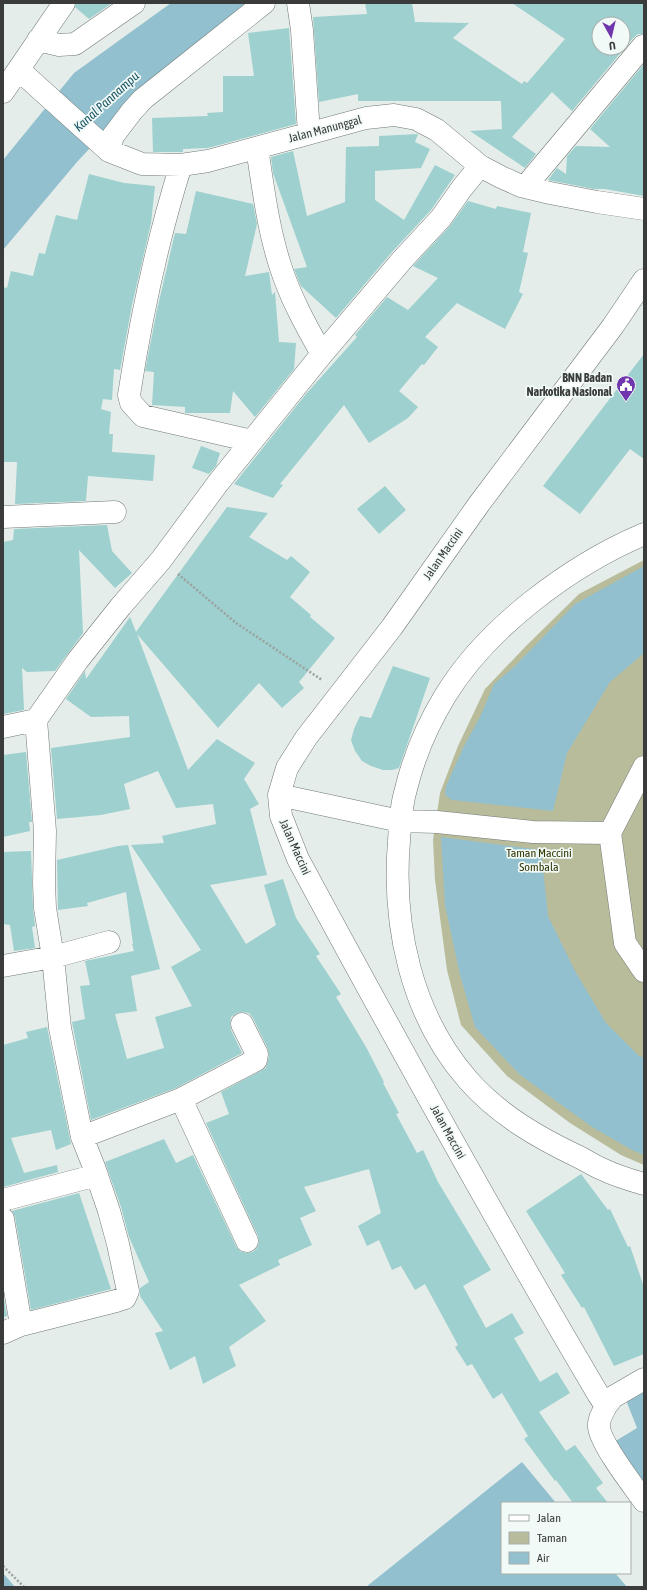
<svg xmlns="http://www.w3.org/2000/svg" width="647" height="1590" font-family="'Asap Condensed',sans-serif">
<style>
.green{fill:#b8bc9b}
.water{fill:#92c0cf}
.building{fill:#9dd0ce;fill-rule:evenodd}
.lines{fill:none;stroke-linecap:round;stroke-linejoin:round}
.minor-casing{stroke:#717975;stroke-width:23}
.path{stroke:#9aa19e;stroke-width:2.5;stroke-dasharray:2 2;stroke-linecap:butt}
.minor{stroke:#fff;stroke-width:22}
.labels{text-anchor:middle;stroke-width:3.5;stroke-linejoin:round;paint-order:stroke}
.street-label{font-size:12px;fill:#393c3b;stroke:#f1faf6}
.poi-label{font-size:12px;font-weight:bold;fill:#393c3b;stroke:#f1faf6;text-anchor:end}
.park-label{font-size:12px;fill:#353807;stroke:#f1faf6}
.water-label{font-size:13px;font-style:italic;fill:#1a5667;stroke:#f1faf6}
</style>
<rect width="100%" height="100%" fill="#e4ede9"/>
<!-- green -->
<path class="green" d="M 644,560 L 644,1165 L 621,1155 L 570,1123 L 507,1076 L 461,1025 L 447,970 L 435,880 L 433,840 L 440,793 L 458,746 L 485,689 L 526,646 L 579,594 Z"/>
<!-- water -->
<path class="water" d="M 171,3 L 257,3 L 151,83 L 77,162 L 3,250 L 3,160 L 74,73 Z
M 644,566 L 644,653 L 610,682 L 567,753 L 553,811 L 452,800 L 445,795 L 446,786 L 464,746 L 480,717 L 494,684 L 515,666 L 575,604 Z
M 441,837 L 541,850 L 548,916 L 575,971 L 606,1023 L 639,1056 L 644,1058 L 644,1155 L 632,1150 L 592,1127 L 519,1074 L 475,1027 L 460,975 L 445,905 Z
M 644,1392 L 644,1496 L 609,1445 L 637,1428 L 626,1400 Z
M 522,1462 L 556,1503 L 502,1503 L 502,1573 L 615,1573 L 627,1587 L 366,1587 Z
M 3,1573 L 15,1587 L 3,1587 Z"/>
<!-- building -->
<path class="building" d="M 76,3 L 112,3 L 89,19 L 75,7 Z
M 365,3 L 412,3 L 415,22 L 469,23 L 453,38 L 522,84 L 524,81 L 527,83 L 565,39 L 512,3 L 644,3 L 644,34 L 638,34 L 633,38 L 572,111 L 552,92 L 512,137 L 536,154 L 525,168 L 470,131 L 502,129 L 501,101 L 358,101 L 358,94 L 319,102 L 313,17 L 367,14 ZM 599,24 L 623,24 L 623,48 L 599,48 Z
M 289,28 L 296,124 L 208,148 L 183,149 L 183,152 L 153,152 L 152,118 L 208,116 L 207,113 L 223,112 L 223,76 L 254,76 L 248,33 Z
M 644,64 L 644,196 L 605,189 L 594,189 L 548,180 L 557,168 L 566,174 L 567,156 L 576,146 L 610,147 L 590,129 Z
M 418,134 L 415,142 L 430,149 L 421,168 L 375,171 L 375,200 L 404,220 L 435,165 L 455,175 L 431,210 L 392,252 L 336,318 L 301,286 L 300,284 L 294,269 L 307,267 L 273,173 L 271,157 L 293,151 L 307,216 L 345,202 L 346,147 L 379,146 L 379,136 Z
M 89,174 L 124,183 L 155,186 L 151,223 L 132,305 L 120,370 L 114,369 L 112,400 L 103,399 L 101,409 L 111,412 L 109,434 L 113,434 L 112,452 L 155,455 L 153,481 L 88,476 L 86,501 L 15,504 L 17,462 L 3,462 L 3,287 L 7,288 L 11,271 L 33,276 L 39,253 L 45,254 L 56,215 L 77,220 Z
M 196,191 L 253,204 L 257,224 L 245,276 L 269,272 L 272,295 L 275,292 L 279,342 L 296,343 L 294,369 L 255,417 L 233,391 L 230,413 L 185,413 L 185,407 L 152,405 L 154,372 L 145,371 L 157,310 L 175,233 L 186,234 Z
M 468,201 L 496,209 L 497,206 L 531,213 L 523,252 L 528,253 L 519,292 L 523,294 L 505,329 L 457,303 L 425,337 L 438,347 L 424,365 L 422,364 L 399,391 L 418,407 L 408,418 L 369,443 L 344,405 L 280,484 L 283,485 L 273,498 L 234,484 L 306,394 L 357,337 L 355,335 L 387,297 L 408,310 L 438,278 L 413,266 L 450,226 Z
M 644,354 L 644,459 L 630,449 L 580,514 L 543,486 Z
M 201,446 L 220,453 L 216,466 L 209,474 L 192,468 Z
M 385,486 L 406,510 L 379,534 L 357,509 Z
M 227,507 L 268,513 L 249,537 L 287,560 L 291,556 L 310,572 L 290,597 L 311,615 L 310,617 L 335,638 L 299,682 L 304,688 L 282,708 L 259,683 L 218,728 L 137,634 L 188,770 L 217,739 L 255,763 L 244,779 L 259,804 L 250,809 L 267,875 L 210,885 L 246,944 L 276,925 L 264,885 L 283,879 L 296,918 L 320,954 L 316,956 L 341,994 L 336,997 L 366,1047 L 384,1082 L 383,1083 L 399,1113 L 396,1114 L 417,1153 L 423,1150 L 438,1182 L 491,1270 L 463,1286 L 486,1328 L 512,1313 L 524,1333 L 514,1338 L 540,1382 L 557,1372 L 570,1393 L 539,1412 L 566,1451 L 575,1445 L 603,1483 L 596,1488 L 608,1503 L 573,1503 L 556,1480 L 555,1481 L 524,1439 L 528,1436 L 502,1393 L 493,1399 L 472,1364 L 467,1366 L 455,1347 L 458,1345 L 425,1284 L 415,1290 L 401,1266 L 392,1270 L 379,1240 L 367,1246 L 358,1226 L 381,1213 L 369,1169 L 304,1187 L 316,1211 L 300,1218 L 312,1245 L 278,1260 L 280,1265 L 239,1285 L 266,1321 L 229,1347 L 236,1366 L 203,1384 L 195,1356 L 170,1370 L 155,1333 L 163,1331 L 140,1296 L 140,1288 L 149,1282 L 129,1237 L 121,1207 L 105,1162 L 164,1139 L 176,1163 L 193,1155 L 236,1246 L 240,1251 L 246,1253 L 253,1252 L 257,1248 L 259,1242 L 258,1236 L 206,1123 L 229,1114 L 221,1092 L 266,1068 L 269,1056 L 268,1049 L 253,1018 L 249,1013 L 242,1012 L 237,1013 L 231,1017 L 230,1024 L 231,1030 L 242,1053 L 176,1088 L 91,1120 L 72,1022 L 85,1019 L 80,986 L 90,985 L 85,961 L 134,951 L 132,944 L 133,944 L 126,892 L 87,903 L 88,906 L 58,910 L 57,860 L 118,846 L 128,845 L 160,969 L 131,976 L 137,1011 L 115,1014 L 127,1059 L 164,1048 L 155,1017 L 192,1006 L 171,967 L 201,950 L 131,845 L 164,843 L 162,836 L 216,824 L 213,804 L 176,808 L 158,771 L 124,784 L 130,809 L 101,815 L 57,819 L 51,748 L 130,737 L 129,716 L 91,717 L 66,699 L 85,671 L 86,679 L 130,617 L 136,632 Z
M 107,525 L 112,551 L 132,573 L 115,588 L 79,550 L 83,633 L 55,671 L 27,672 L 22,668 L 24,710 L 3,714 L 3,542 L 13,540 L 14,529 Z
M 393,666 L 430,678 L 399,768 L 392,770 L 383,770 L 371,766 L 362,761 L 355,751 L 351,740 L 354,729 L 360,716 L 371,718 Z
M 26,752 L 32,822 L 29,822 L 30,831 L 3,837 L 3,755 Z
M 31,851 L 33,908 L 35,926 L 32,927 L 35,948 L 14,951 L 10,925 L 3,924 L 3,852 Z
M 47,1027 L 71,1144 L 56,1150 L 51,1130 L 11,1138 L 24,1173 L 57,1165 L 58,1172 L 3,1187 L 3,1045 L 28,1038 L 26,1032 Z
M 581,1174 L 608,1210 L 610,1209 L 628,1247 L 630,1246 L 644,1287 L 644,1354 L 614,1366 L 584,1307 L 582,1308 L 561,1275 L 565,1273 L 526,1211 Z
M 79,1193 L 111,1289 L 31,1310 L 15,1217 L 12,1211 Z
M 3,1294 L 7,1316 L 3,1317 Z"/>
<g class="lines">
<defs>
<path id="minor" d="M 298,3 L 302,30 L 309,133
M 38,40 L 59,45 L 75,44 L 134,3
M 19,70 L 109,151 L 142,164 L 181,165 L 208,161 L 366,118 L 394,115 L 416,119 L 437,130 L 480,166 L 501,177 L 521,186 L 550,193 L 597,202 L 644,209
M 3,92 L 64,3
M 257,148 C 263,187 268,228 280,265 C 290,297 306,326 322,354
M 109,151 L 113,136 L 132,111 L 143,99 L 264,3
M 181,165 C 157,241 141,317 129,395 L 131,403 L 143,416 L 252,441
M 525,187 L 643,46
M 644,280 L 613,326 L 479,504 L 392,627 L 306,738 L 287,768 L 279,795 L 281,816 L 298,859 C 395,1039 494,1218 598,1394 L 606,1406 L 613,1397 L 644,1379
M 3,517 L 115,512
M 644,534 C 571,565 487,627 445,696 C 428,724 414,756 406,789 C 401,806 400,823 399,841 C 392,925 411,1015 468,1080 C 499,1115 537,1137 579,1157 C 587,1161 594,1166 602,1169 C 616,1176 630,1180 644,1184
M 3,727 L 36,720
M 644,767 L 610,833 L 625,943 L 644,971
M 279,795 L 400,821 L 437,822 L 533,832 L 610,833
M 3,966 L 53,957 L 109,942
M 181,1099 L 247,1241
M 82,1137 L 181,1099 L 256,1060 L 257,1054 L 242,1024
M 3,1200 L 97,1175
M 3,1219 L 21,1325
M 3,1333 L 21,1325 L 116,1301 L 125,1298 L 128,1291 L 118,1244 L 109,1211 L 94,1167 L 82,1137 L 60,1028 L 53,957 L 45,908 L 44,883 L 45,831 L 36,720 L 78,660 L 121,606 L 161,560 L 218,483 L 268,421 L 322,354 L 402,260 L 441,218 L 462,188 L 480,166
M 606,1406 C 603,1412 598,1420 599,1427 C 600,1443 634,1487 644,1501"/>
</defs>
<!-- minor casing -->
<use href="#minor" class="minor-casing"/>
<!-- path -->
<path class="path" d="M 178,574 L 236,623 L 322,680
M 3,1566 L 24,1587"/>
<!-- minor -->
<use href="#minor" class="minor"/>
</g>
<!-- icons -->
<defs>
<symbol id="civic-pin" viewBox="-11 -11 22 30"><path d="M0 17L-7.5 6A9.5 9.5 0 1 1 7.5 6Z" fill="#6f36ad" stroke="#f1faf6"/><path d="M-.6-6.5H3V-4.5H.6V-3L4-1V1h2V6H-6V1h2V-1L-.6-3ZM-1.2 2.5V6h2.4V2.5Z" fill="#fff"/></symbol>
</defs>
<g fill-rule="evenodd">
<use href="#civic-pin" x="615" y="374" width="22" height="30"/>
</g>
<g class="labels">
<!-- street labels -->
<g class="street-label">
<text transform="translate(325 129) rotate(-15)" y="4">Jalan Manunggal</text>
<text transform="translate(443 554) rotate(-55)" y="4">Jalan Maccini</text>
<text transform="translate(295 847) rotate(66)" y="4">Jalan Maccini</text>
<text transform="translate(448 1132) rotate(61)" y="4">Jalan Maccini</text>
</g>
<!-- poi labels -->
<g class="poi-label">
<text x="612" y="382">BNN Badan<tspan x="612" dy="14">Narkotika Nasional</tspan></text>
</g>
<!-- park labels -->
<g class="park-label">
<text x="539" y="857">Taman Maccini<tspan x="539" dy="14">Sombala</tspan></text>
</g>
<!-- water labels -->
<g class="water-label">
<text transform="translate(106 101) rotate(-42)" y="5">Kanal Pannampu</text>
</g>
</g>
<!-- border -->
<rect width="647" height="1590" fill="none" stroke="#393c3b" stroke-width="8"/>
<!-- legend -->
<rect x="501" y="1502" width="130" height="72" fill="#f1faf6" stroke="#a7aeab"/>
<rect x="509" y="1515" width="20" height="6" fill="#ffffff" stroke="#a7aeab"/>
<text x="537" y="1522" font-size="12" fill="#393c3b">Jalan</text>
<rect x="509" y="1532" width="20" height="12" fill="#b8bc9b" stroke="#a7aeab"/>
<text x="537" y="1542" font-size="12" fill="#393c3b">Taman</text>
<rect x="509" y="1552" width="20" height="12" fill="#92c0cf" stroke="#a7aeab"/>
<text x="537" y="1562" font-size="12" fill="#393c3b">Air</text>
<!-- north arrow -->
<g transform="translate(611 36) rotate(172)"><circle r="19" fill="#f1faf6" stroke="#a7aeab"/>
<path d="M0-3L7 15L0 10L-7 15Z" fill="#6f36ad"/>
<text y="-6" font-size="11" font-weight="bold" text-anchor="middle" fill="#393c3b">U</text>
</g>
</svg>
